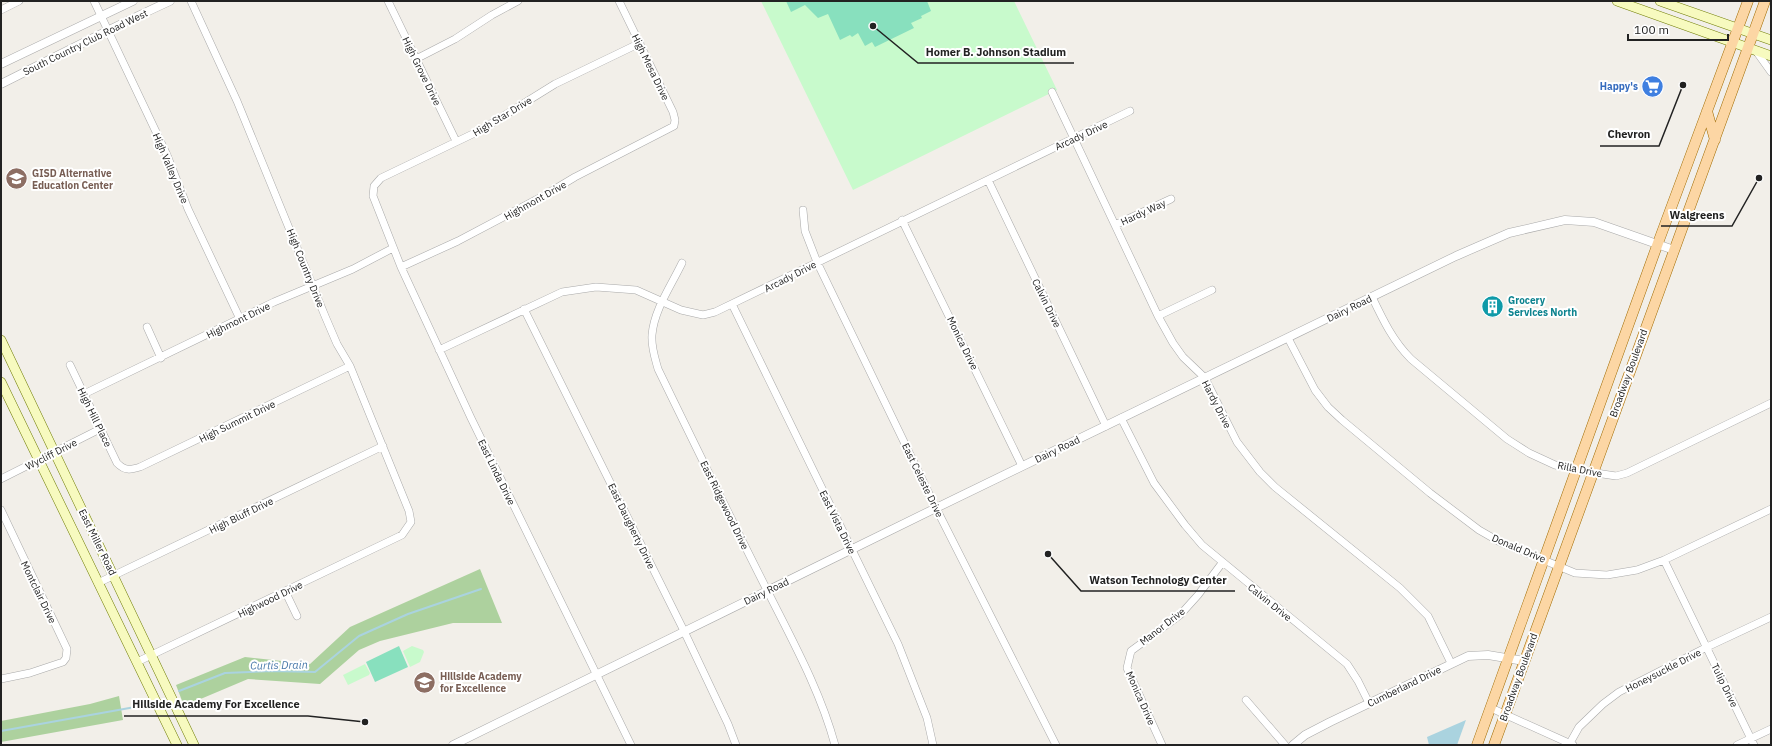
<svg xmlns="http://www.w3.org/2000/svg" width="1772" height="746" font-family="'IBM Plex Sans',sans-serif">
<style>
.forest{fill:#add19e}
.park{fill:#c8facc}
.pitch{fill:#88e0be}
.water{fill:#aad3df}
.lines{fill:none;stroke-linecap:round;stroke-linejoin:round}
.stream{stroke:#aad3df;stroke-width:2}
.minor-casing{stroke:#a9a9a9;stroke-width:8}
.tertiary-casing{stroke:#a9a9a9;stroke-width:9}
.secondary-casing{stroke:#707d05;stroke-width:10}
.primary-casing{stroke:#a06b00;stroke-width:11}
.minor{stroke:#fff;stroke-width:7}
.tertiary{stroke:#fff;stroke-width:8}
.secondary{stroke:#f7fabf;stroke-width:9}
.primary{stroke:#fcd6a4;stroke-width:10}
.labels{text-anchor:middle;stroke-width:4;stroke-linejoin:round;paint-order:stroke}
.street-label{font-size:10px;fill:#222;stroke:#fff}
.shop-label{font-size:10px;font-weight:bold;fill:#366cbe;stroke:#fff;text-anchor:end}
.education-label{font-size:10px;font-weight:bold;fill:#785e54;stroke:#fff;text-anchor:start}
.culture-label{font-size:10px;font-weight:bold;fill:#0d838f;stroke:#fff;text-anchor:start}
.water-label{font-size:11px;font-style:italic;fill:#4a7aab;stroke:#fff}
.leader{fill:none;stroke:#222;stroke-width:1.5}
.callout-dot{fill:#222;stroke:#fff;stroke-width:1.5}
.callout-label{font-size:11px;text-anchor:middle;font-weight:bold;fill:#222;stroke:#fff;stroke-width:4;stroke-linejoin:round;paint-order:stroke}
</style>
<rect width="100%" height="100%" fill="#f2efe9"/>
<!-- forest -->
<path class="forest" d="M 480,569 L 502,623 L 453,623 L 380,641 L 359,650 L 320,684 L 248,679 L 184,706 L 176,685 L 245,657 L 310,664 L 350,627 Z
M 119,696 L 123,720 L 1,742 L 1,721 L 90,704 Z"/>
<!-- park -->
<path class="park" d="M 761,1 L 1014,1 L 1057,90 L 853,190 Z
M 412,646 L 423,650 L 424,652 L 420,662 L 410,667 L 403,651 Z
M 365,664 L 370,673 L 369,675 L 348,685 L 343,675 Z"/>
<!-- pitch -->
<path class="pitch" d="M 786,1 L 927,1 L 931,11 L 921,16 L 922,18 L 911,23 L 914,28 L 875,47 L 872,42 L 865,46 L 858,33 L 852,37 L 850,35 L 840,40 L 828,14 L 818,18 L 805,5 L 791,12 Z
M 399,646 L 408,667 L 375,682 L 366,662 Z"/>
<!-- water -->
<path class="water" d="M 1466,720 L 1457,745 L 1429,745 L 1427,737 Z"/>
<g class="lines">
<!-- stream -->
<path class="stream" d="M 179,691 L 225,673 L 272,671 L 315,672 L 359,636 L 408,614 L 481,589
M 1,731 L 135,707 L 145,704"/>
<defs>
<path id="minor" d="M 94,1 L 167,155 L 188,209 L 240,319
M 388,1 L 456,141
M 1,10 L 19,1
M 1756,51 L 1771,72
M 416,59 L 455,39 L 492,15 L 518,1
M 1052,92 L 1158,316 L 1173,343 L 1183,357 L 1205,378 L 1237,442 L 1260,472 L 1275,487 L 1400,588 L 1428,616 L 1451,663
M 988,180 L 1106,426
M 803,210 L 805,231 L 817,262 L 936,508 L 1056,745
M 902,220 L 1022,466
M 1115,225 L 1171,199
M 682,263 C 671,286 654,310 652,335 C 651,347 655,358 658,369 C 694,443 730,517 767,590 C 792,640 820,690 835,745
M 401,267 L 458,241 L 545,195 L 575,177 L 674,126 L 675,120 L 673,112 L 619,1
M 1372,297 C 1383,320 1393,341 1411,359 L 1507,439 L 1529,453 L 1555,465 L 1576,470 L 1616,476 L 1627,473 L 1771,403
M 732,304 L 898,644 L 927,718 L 933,745
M 524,309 L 684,631 L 728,724 L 736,745
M 1158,316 L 1212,290
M 147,327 L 161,358
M 1288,338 L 1315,390 L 1328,407 L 1342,420 L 1430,493 L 1479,530 L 1500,542 L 1575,573 L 1607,575 L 1637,570 L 1664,560 L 1771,509
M 439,350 L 562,292 L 596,287 L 636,290 L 681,310 L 703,315 L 715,312 L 1130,111
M 70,365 L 117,463 C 125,471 130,470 140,467 L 350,366
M 84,394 L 274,302 L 353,269 L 393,248
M 1121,418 L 1154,483 L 1185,525 L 1202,545 L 1347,664 L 1358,681 L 1369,703
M 1,479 L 100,429
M 1,510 L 67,649 L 66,658 L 63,662 L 30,673 L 1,679
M 1664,560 L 1754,745
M 98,583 L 383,446
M 285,591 L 297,616
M 137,662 L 402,535 L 411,522 L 409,511 L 350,366 L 337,344 L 325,316 L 237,101 L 191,1
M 1246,700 L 1285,745
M 1491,708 L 1573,745
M 1570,743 L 1579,727 L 1603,704 L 1619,692 L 1707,647 L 1771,617
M 631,745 L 471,418 L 401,267 L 373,196 L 374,186 L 381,178 L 481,130 L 555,84 L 640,43
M 1162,745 L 1127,668 L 1131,651 L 1180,615 L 1198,595 L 1222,563
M 1737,745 L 1771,729"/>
<path id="tertiary" d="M 1,64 L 133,1
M 1,84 C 57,56 113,27 170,1
M 453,745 L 936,508 L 1456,256 L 1509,233 L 1565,220 L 1594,222 L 1674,250
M 1293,745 L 1305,735 L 1330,722 L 1468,656 L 1488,655 L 1524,661"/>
<path id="secondary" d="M 1617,1 L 1771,56
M 1660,1 L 1771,40
M 1,340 L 194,745
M 1,382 L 177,745"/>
<path id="primary" d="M 1707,111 L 1715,140
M 1477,745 L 1658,243 L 1748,1
M 1494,745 L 1765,1"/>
</defs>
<!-- minor casing -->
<use href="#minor" class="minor-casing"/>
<!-- tertiary casing -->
<use href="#tertiary" class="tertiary-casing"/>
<!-- secondary casing -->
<use href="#secondary" class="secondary-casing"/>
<!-- primary casing -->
<use href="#primary" class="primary-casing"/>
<!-- minor -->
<use href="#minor" class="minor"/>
<!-- tertiary -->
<use href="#tertiary" class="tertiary"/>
<!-- secondary -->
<use href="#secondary" class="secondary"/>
<!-- primary -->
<use href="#primary" class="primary"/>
</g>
<!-- icons -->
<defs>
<symbol id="supermarket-disc" viewBox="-11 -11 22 22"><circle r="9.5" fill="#3f7fe0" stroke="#fff"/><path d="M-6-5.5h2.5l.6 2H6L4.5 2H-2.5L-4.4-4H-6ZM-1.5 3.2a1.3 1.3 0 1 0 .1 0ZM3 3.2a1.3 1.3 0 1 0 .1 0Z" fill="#fff"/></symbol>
<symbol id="school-disc" viewBox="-11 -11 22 22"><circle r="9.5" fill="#8d6e63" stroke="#fff"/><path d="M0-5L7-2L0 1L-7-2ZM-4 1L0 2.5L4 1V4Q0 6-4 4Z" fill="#fff"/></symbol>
<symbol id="building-disc" viewBox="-11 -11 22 22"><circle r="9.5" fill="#0f9aa8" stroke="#fff"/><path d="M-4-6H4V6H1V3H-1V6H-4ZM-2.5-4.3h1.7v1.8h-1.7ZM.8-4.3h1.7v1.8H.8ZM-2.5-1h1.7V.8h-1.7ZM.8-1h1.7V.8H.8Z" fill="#fff"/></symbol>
</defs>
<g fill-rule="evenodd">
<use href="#supermarket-disc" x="1640" y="74" width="25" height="25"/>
<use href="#school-disc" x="4" y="166" width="25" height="25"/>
<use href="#building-disc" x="1480" y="294" width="25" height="25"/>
<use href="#school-disc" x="412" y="670" width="25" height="25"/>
</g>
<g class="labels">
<!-- street labels -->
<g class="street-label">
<text transform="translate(85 42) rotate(-26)" y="4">South Country Club Road West</text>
<text transform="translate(651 67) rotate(64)" y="4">High Mesa Drive</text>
<text transform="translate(422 71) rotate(64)" y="4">High Grove Drive</text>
<text transform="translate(502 116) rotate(-31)" y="4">High Star Drive</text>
<text transform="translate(1081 135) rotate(-25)" y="4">Arcady Drive</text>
<text transform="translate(171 168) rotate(67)" y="4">High Valley Drive</text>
<text transform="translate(535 200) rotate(-29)" y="4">Highmont Drive</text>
<text transform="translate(1143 212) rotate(-25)" y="4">Hardy Way</text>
<text transform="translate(306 268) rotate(68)" y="4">High Country Drive</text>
<text transform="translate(790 276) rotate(-27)" y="4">Arcady Drive</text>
<text transform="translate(1047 303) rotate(64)" y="4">Calvin Drive</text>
<text transform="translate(1349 308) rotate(-26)" y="4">Dairy Road</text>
<text transform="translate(238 320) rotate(-26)" y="4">Highmont Drive</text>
<text transform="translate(963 343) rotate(64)" y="4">Monica Drive</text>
<text transform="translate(1628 373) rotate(-70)" y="4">Broadway Boulevard</text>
<text transform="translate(1217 404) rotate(63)" y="4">Hardy Drive</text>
<text transform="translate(95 417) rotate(64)" y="4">High Hill Place</text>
<text transform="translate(237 421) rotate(-26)" y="4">High Summit Drive</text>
<text transform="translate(1057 449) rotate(-26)" y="4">Dairy Road</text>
<text transform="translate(51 454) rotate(-27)" y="4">Wycliff Drive</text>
<text transform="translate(1580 469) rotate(11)" y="4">Rilla Drive</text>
<text transform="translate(497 472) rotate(64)" y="4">East Linda Drive</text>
<text transform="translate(923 480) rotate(64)" y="4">East Celeste Drive</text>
<text transform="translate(725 505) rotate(64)" y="4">East Ridgewood Drive</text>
<text transform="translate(241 515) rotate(-26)" y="4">High Bluff Drive</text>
<text transform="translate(838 522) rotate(64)" y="4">East Vista Drive</text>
<text transform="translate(632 526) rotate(64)" y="4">East Daugherty Drive</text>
<text transform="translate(98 542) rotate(64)" y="4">East Miller Road</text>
<text transform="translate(1519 548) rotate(23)" y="4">Donald Drive</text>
<text transform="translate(766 591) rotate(-26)" y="4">Dairy Road</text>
<text transform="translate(39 592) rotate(64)" y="4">Montclair Drive</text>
<text transform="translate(270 599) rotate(-26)" y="4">Highwood Drive</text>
<text transform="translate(1270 602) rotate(39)" y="4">Calvin Drive</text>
<text transform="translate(1162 626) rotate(-38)" y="4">Manor Drive</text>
<text transform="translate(1663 670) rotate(-27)" y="4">Honeysuckle Drive</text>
<text transform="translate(1518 677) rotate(-70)" y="4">Broadway Boulevard</text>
<text transform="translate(1725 685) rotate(64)" y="4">Tulip Drive</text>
<text transform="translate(1404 686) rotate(-26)" y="4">Cumberland Drive</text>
<text transform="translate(1141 698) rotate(66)" y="4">Monica Drive</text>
</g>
<!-- shop labels -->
<g class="shop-label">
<text x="1638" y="90">Happy's</text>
</g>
<!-- education labels -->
<g class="education-label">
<text x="32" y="177">GISD Alternative<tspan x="32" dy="12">Education Center</tspan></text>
<text x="440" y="680">Hillside Academy<tspan x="440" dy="12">for Excellence</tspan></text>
</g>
<!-- culture labels -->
<g class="culture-label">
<text x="1508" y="304">Grocery<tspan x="1508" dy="12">Services North</tspan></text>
</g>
<!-- water labels -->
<g class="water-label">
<text transform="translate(279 665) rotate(-1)" y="4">Curtis Drain</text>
</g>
</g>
<!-- callouts -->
<path class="leader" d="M873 26L918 63H1074M1683 85L1659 146H1600M1759 178L1732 226H1661M1048 554L1081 591H1235M365 722L308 716H124"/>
<g class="callout-dot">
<circle cx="873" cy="26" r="4"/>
<circle cx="1683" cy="85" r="4"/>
<circle cx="1759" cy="178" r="4"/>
<circle cx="1048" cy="554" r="4"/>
<circle cx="365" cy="722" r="4"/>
</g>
<g class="callout-label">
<text x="996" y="56">Homer B. Johnson Stadium</text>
<text x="1629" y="138">Chevron</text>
<text x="1697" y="219">Walgreens</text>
<text x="1158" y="584">Watson Technology Center</text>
<text x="216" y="708">Hillside Academy For Excellence</text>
</g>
<!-- border -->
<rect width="1772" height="746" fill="none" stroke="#222222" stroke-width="4"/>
<!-- scale -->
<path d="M1628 34v6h100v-6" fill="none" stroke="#222222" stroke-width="2"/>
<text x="1634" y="34" font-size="12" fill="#222222" stroke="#ffffff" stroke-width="3" paint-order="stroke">100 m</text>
</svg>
